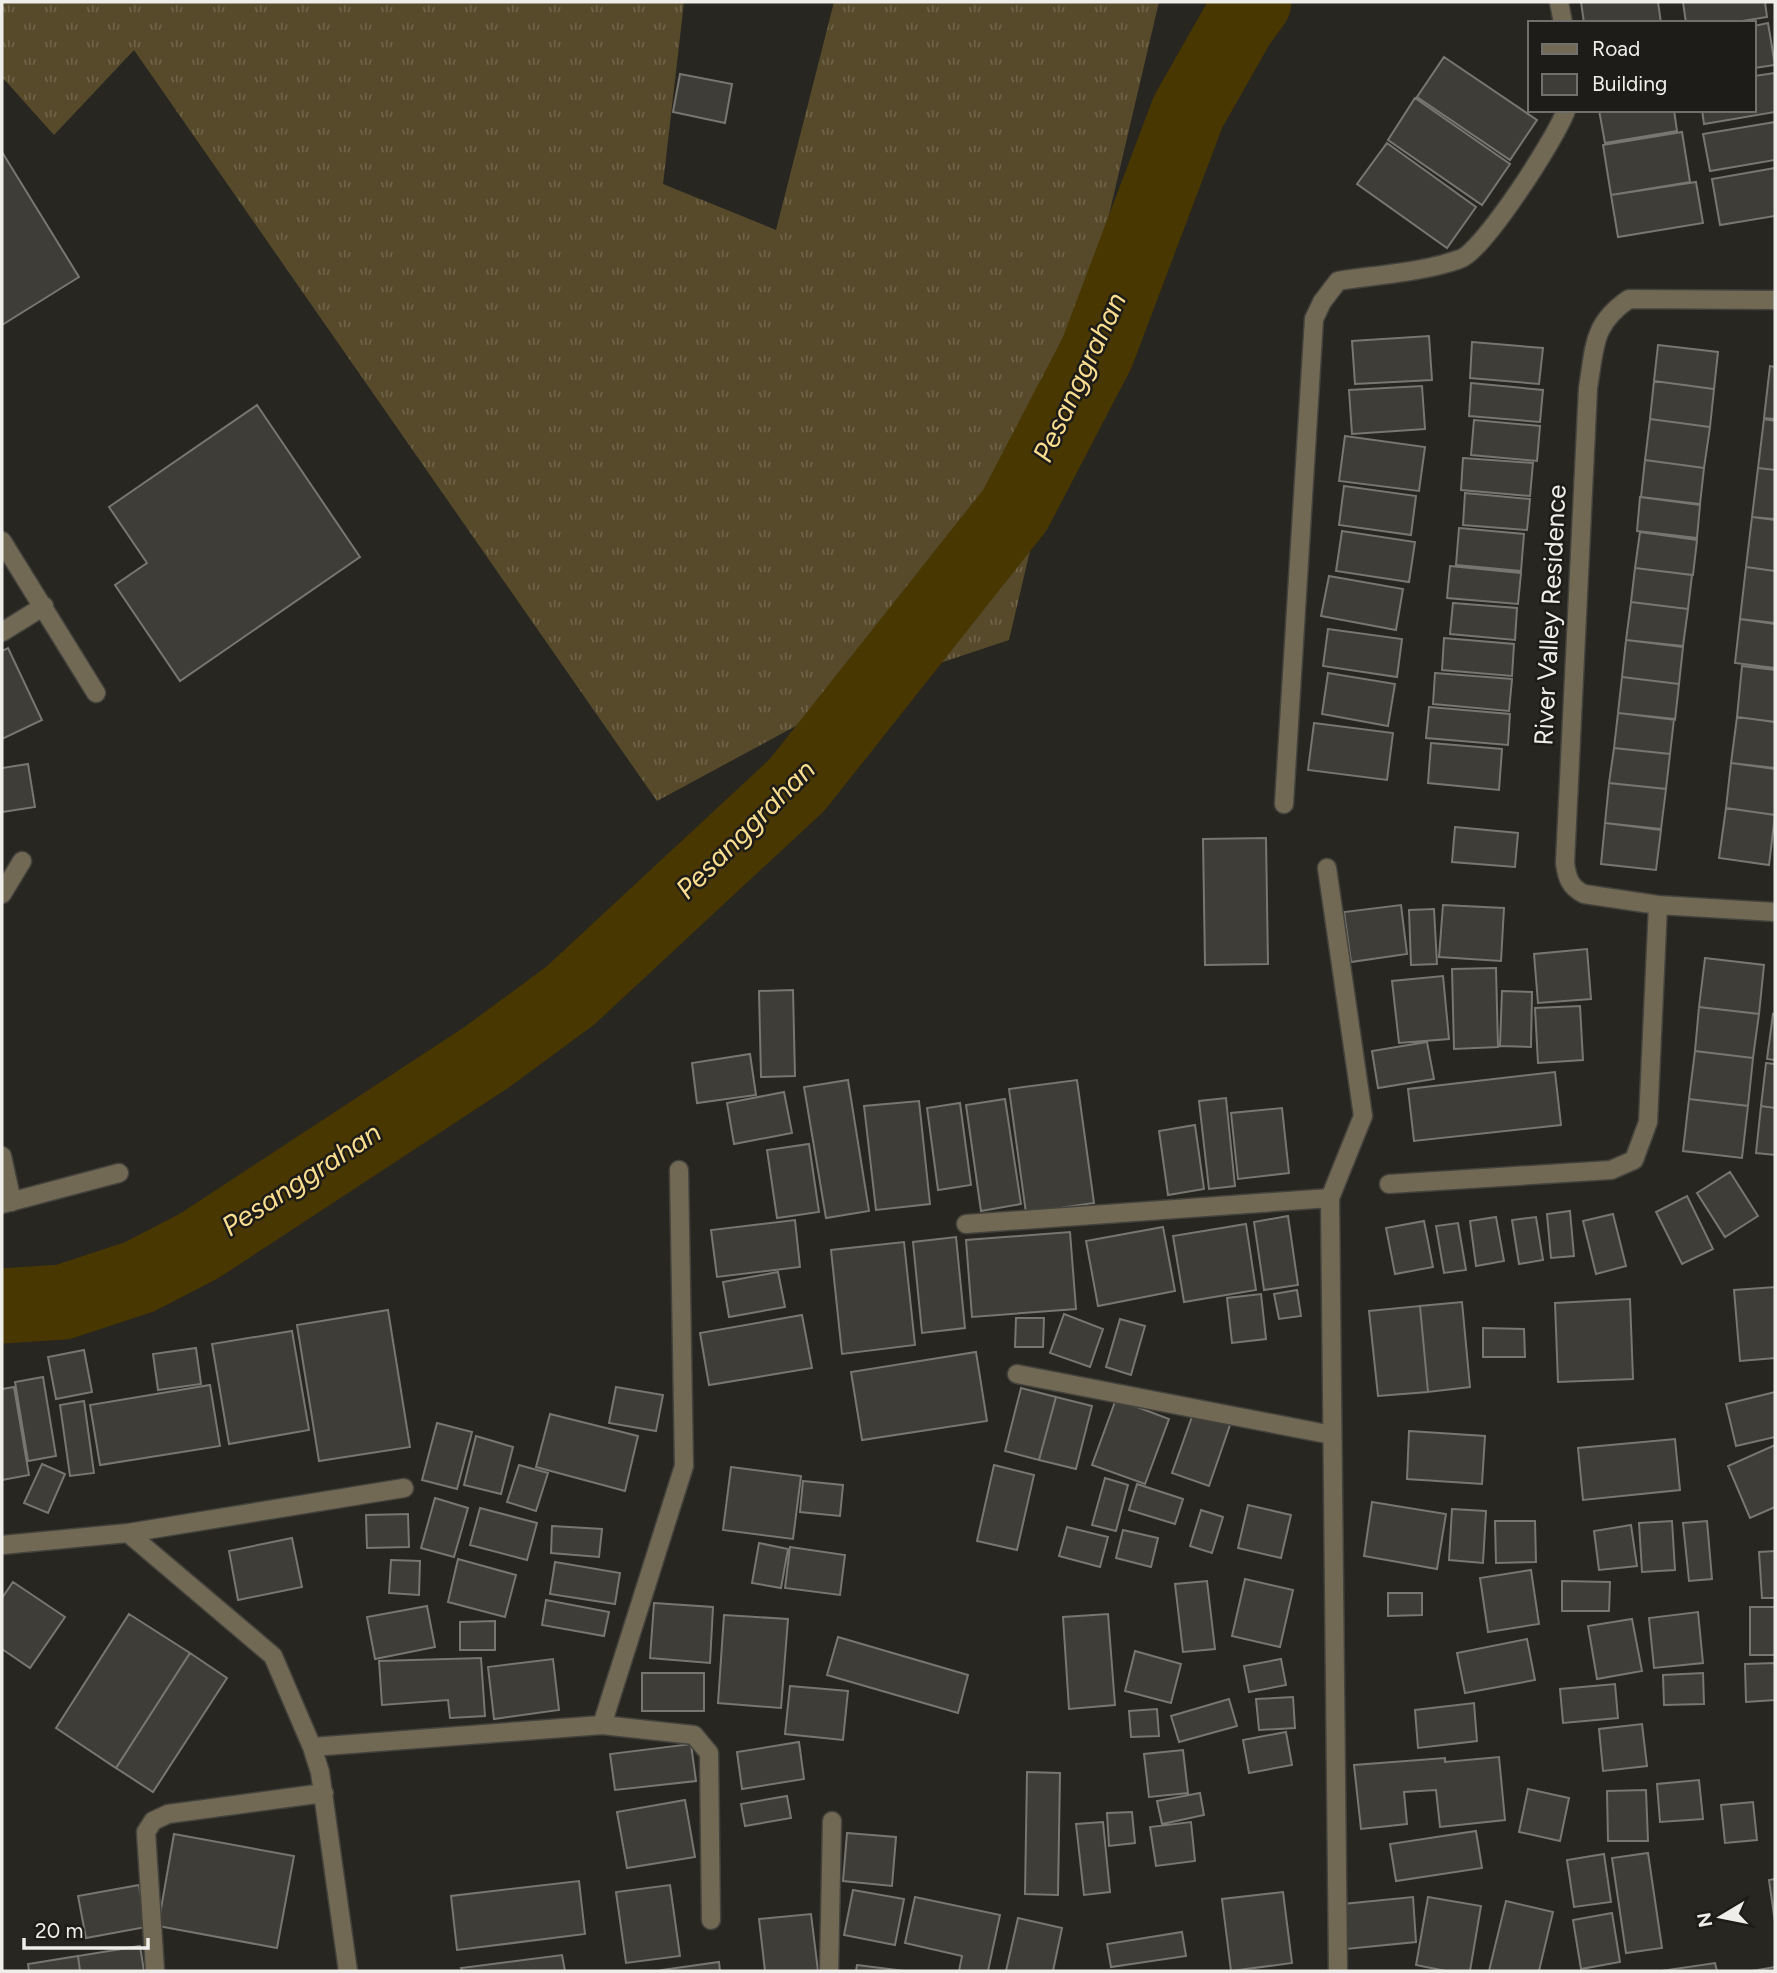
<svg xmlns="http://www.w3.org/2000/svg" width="1777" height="1973" font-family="Figtree,sans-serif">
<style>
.grass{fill:url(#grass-tufts)}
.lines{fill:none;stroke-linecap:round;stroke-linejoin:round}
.river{stroke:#483700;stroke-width:75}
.building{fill:#3f3d37;stroke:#787670;stroke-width:2}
.minor-casing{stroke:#44423d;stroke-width:21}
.minor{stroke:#716954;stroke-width:18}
.labels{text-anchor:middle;stroke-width:5;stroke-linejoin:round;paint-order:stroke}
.street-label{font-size:26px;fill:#efeeea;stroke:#1e1c18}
.water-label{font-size:28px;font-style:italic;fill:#fadd8f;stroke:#1e1c18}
</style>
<defs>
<pattern id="grass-tufts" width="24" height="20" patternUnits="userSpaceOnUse" patternTransform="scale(1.75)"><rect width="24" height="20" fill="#564a2a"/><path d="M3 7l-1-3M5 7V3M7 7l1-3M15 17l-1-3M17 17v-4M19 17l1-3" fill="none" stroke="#6f6449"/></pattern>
</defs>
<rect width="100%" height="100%" fill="#282621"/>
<!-- grass -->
<path class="grass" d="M 2,2 L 684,2 L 663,184 L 776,230 L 834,2 L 1159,2 L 1009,640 L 868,687 L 657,801 L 134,50 L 54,135 L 2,77 Z"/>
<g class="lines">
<!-- river -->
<path class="river" d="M 2,1306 L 63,1302 L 139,1277 L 199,1246 L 487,1057 L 571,995 L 797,785 L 1015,510 L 1097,353 L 1188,112 L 1238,24 L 1254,2"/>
</g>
<!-- building -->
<path class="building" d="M 1581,2 L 1658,2 L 1661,23 L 1584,23 Z
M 1683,2 L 1765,2 L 1767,17 L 1730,23 L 1686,23 Z
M 1768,23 L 1775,65 L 1754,68 L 1754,26 Z
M 1444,57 L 1537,120 L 1510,160 L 1417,97 Z
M 1775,73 L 1775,112 L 1704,124 L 1702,110 L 1754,110 L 1754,76 Z
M 680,74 L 732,84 L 725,123 L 673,112 Z
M 1415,98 L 1510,164 L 1482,205 L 1388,140 Z
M 1599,110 L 1674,110 L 1677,131 L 1605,143 Z
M 1775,122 L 1775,160 L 1710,171 L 1703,134 Z
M 1682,132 L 1690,182 L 1611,195 L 1603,145 Z
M 1387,143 L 1476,207 L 1447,248 L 1357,184 Z
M 2,152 L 79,277 L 2,325 Z
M 1775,168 L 1775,216 L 1720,225 L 1712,179 Z
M 1696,182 L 1703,223 L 1618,237 L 1611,195 Z
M 1429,336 L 1432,380 L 1355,384 L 1352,341 Z
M 1472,342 L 1543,348 L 1539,384 L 1470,378 Z
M 1658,345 L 1718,352 L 1714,389 L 1654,381 Z
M 1770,366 L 1775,367 L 1775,419 L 1764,418 Z
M 1654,381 L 1714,389 L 1710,427 L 1650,419 Z
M 1471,383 L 1543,390 L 1540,422 L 1469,416 Z
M 1422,386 L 1425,429 L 1352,434 L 1349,390 Z
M 257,405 L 360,557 L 180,681 L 115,585 L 147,563 L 109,507 Z
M 1650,419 L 1710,427 L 1704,468 L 1645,460 Z
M 1764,419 L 1775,421 L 1775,470 L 1758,468 Z
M 1474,420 L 1540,426 L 1537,461 L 1471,455 Z
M 1345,436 L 1425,447 L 1419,491 L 1339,481 Z
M 1463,458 L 1533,463 L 1530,496 L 1461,490 Z
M 1645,460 L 1704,468 L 1700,504 L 1641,497 Z
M 1758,468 L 1775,470 L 1775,519 L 1752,517 Z
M 1344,486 L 1416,496 L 1411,535 L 1339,525 Z
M 1465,493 L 1530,499 L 1527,530 L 1463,525 Z
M 1640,497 L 1700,505 L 1697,538 L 1637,531 Z
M 1752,517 L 1775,520 L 1775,571 L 1746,567 Z
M 1459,528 L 1524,534 L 1521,571 L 1456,565 Z
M 1342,531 L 1415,542 L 1409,582 L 1336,571 Z
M 1640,532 L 1697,540 L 1693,575 L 1635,568 Z
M 1450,566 L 1521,573 L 1518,604 L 1447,598 Z
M 1746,567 L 1775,571 L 1775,623 L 1740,619 Z
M 1635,568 L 1692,575 L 1688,609 L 1631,602 Z
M 1329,576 L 1403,589 L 1396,630 L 1321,616 Z
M 1631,602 L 1688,609 L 1683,646 L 1626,640 Z
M 1453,603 L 1517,608 L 1515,640 L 1450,634 Z
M 1740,619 L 1775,624 L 1775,668 L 1735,663 Z
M 1328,629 L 1402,639 L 1397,677 L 1323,666 Z
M 1444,638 L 1514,644 L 1512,676 L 1442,670 Z
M 1626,640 L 1683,647 L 1679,684 L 1622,677 Z
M 8,648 L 42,720 L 2,739 L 2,651 Z
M 1742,666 L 1775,670 L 1775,722 L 1737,717 Z
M 1328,673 L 1395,684 L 1388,726 L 1322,714 Z
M 1435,673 L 1512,679 L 1509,711 L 1433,704 Z
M 1622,677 L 1679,684 L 1675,720 L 1618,713 Z
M 1429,707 L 1510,714 L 1508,745 L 1426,738 Z
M 1618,713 L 1674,719 L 1670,754 L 1614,748 Z
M 1737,717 L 1775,722 L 1775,768 L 1731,763 Z
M 1314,723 L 1393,733 L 1387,780 L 1308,770 Z
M 1431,743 L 1502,749 L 1499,790 L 1428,783 Z
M 1614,748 L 1670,754 L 1666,789 L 1609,783 Z
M 1731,763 L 1775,769 L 1775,815 L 1726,808 Z
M 28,764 L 35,807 L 2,812 L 2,768 Z
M 1609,783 L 1666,789 L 1661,829 L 1605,823 Z
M 1726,808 L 1775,815 L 1769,865 L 1719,858 Z
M 1605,823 L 1661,830 L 1656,870 L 1601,864 Z
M 1455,827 L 1518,833 L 1515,867 L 1452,862 Z
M 1266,838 L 1268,964 L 1205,965 L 1203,839 Z
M 1401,905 L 1407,954 L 1351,962 L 1344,912 Z
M 1443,905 L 1504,908 L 1501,961 L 1439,957 Z
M 1434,909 L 1437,964 L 1411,965 L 1409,910 Z
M 1587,949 L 1591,999 L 1538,1003 L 1534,954 Z
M 1705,958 L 1764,965 L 1759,1014 L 1699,1007 Z
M 1496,968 L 1498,1047 L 1454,1049 L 1452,969 Z
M 1443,976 L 1449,1039 L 1399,1043 L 1392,981 Z
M 793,990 L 795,1076 L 761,1077 L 759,991 Z
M 1502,991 L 1532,992 L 1531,1047 L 1500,1046 Z
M 1580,1006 L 1583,1060 L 1538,1063 L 1535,1008 Z
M 1699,1007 L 1759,1014 L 1753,1058 L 1695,1051 Z
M 1773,1014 L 1775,1015 L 1775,1060 L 1767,1059 Z
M 1427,1042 L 1434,1079 L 1378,1088 L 1372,1051 Z
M 1695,1051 L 1753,1058 L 1748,1106 L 1689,1099 Z
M 750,1054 L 756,1095 L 697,1103 L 692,1063 Z
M 1766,1063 L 1775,1064 L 1775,1108 L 1761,1106 Z
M 1555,1072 L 1561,1125 L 1414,1141 L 1408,1089 Z
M 848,1080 L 869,1211 L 826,1218 L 804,1087 Z
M 1077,1080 L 1094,1203 L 1026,1213 L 1009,1089 Z
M 784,1092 L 792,1133 L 734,1144 L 727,1103 Z
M 1226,1098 L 1235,1186 L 1209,1189 L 1199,1101 Z
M 1005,1099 L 1021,1204 L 981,1211 L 966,1105 Z
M 1689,1099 L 1748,1106 L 1742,1158 L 1683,1151 Z
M 919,1101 L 930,1204 L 876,1210 L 864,1106 Z
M 960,1103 L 971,1185 L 938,1190 L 927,1108 Z
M 1761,1106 L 1775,1108 L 1775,1155 L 1756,1153 Z
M 1282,1108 L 1289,1173 L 1238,1179 L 1231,1113 Z
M 1195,1125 L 1204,1189 L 1168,1195 L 1159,1131 Z
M 809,1144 L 819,1212 L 777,1218 L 767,1150 Z
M 1730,1172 L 1758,1216 L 1725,1237 L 1697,1193 Z
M 1687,1196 L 1713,1249 L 1682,1264 L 1656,1212 Z
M 1570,1211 L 1574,1256 L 1551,1258 L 1547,1214 Z
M 1613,1214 L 1626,1266 L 1596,1274 L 1583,1221 Z
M 1288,1216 L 1298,1285 L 1264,1290 L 1254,1222 Z
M 1496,1217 L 1504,1261 L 1476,1266 L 1470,1221 Z
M 1536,1217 L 1543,1260 L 1519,1264 L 1512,1220 Z
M 795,1220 L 800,1267 L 717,1277 L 711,1230 Z
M 1424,1221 L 1433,1267 L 1395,1274 L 1386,1228 Z
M 1458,1223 L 1466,1270 L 1444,1273 L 1436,1226 Z
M 1246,1224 L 1256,1290 L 1184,1302 L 1173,1236 Z
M 1163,1227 L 1175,1291 L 1098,1306 L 1086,1241 Z
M 1070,1232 L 1076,1309 L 972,1317 L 966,1240 Z
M 956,1237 L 965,1328 L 922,1333 L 913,1242 Z
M 904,1242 L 915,1345 L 842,1354 L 831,1250 Z
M 778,1272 L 785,1307 L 729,1317 L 723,1282 Z
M 1775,1287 L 1775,1358 L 1740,1361 L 1734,1290 Z
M 1297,1290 L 1301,1316 L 1279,1319 L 1274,1294 Z
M 1261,1294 L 1266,1339 L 1232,1343 L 1227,1298 Z
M 1630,1299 L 1633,1379 L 1558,1382 L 1555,1303 Z
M 1462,1302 L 1470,1387 L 1428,1392 L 1420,1306 Z
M 1420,1306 L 1428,1392 L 1378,1396 L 1369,1311 Z
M 388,1310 L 410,1447 L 319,1461 L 297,1325 Z
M 1064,1314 L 1103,1329 L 1090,1367 L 1050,1353 Z
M 802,1315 L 812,1368 L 709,1385 L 700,1333 Z
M 1016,1318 L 1044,1318 L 1043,1347 L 1015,1347 Z
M 1120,1319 L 1145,1326 L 1131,1375 L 1106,1367 Z
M 1483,1328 L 1524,1329 L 1525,1357 L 1483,1357 Z
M 292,1331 L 309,1430 L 229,1444 L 212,1344 Z
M 196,1348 L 201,1384 L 158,1390 L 153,1354 Z
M 84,1350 L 92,1392 L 56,1399 L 48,1357 Z
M 976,1352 L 987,1421 L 862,1440 L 851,1372 Z
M 43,1377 L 56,1456 L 28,1461 L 15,1382 Z
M 210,1385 L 220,1446 L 100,1465 L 90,1405 Z
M 14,1387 L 29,1475 L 2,1480 L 2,1389 Z
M 616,1387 L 663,1395 L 656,1431 L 609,1423 Z
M 1021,1388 L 1056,1397 L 1039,1460 L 1005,1451 Z
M 1775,1392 L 1775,1437 L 1736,1446 L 1726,1404 Z
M 1056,1397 L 1092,1406 L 1076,1469 L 1039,1460 Z
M 1116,1399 L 1169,1419 L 1145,1484 L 1092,1465 Z
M 84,1401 L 94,1473 L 70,1476 L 60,1405 Z
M 1194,1411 L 1230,1425 L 1209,1486 L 1172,1473 Z
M 550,1414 L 638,1436 L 625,1491 L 536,1467 Z
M 437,1423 L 472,1432 L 457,1489 L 422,1480 Z
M 1409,1431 L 1485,1436 L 1482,1484 L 1407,1479 Z
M 476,1436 L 513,1447 L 501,1494 L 464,1485 Z
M 1675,1439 L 1680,1490 L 1583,1500 L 1578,1448 Z
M 1775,1445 L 1775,1507 L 1750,1518 L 1728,1466 Z
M 42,1464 L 65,1474 L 48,1513 L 24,1503 Z
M 519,1465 L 548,1473 L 536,1511 L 507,1502 Z
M 994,1465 L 1034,1475 L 1017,1550 L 977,1541 Z
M 731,1467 L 801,1476 L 793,1539 L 723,1530 Z
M 1105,1478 L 1128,1485 L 1116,1531 L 1092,1525 Z
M 803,1481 L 843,1485 L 840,1516 L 800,1512 Z
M 1137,1484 L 1183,1499 L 1175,1524 L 1129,1510 Z
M 435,1498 L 468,1508 L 454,1557 L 421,1548 Z
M 1372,1502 L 1446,1514 L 1437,1569 L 1364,1556 Z
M 1248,1505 L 1291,1515 L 1281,1558 L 1238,1548 Z
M 480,1508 L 537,1523 L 527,1560 L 470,1545 Z
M 1452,1509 L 1486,1511 L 1483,1563 L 1449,1560 Z
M 1201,1510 L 1223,1517 L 1212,1553 L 1190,1546 Z
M 408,1514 L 409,1547 L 367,1548 L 366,1515 Z
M 1495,1521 L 1535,1521 L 1536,1562 L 1496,1563 Z
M 1672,1521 L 1675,1570 L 1642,1572 L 1639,1523 Z
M 1707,1521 L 1712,1579 L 1689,1581 L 1683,1523 Z
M 1631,1525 L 1637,1566 L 1599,1570 L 1594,1531 Z
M 552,1526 L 602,1529 L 599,1557 L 551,1553 Z
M 1067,1527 L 1108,1537 L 1100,1567 L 1059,1556 Z
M 1123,1530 L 1158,1538 L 1151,1567 L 1116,1558 Z
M 292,1538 L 302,1587 L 238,1600 L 229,1551 Z
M 759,1543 L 788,1549 L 781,1588 L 752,1583 Z
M 790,1547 L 845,1555 L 840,1595 L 785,1588 Z
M 1775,1551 L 1775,1598 L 1762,1598 L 1759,1552 Z
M 458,1559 L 516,1575 L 505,1617 L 448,1602 Z
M 391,1560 L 420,1561 L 419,1595 L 389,1593 Z
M 555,1562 L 620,1573 L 615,1604 L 550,1594 Z
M 1531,1570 L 1539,1624 L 1488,1632 L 1480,1578 Z
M 1245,1579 L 1293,1590 L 1280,1647 L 1232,1636 Z
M 1207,1581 L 1215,1649 L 1183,1652 L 1175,1584 Z
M 1562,1581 L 1610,1582 L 1609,1611 L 1562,1611 Z
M 13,1582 L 65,1617 L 30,1668 L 2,1649 L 2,1598 Z
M 1388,1593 L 1422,1593 L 1422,1615 L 1388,1616 Z
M 546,1600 L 609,1612 L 604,1636 L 542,1625 Z
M 654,1603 L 713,1607 L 710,1663 L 650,1658 Z
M 427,1606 L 435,1647 L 375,1659 L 367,1617 Z
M 1750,1607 L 1775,1607 L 1775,1655 L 1750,1655 Z
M 1698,1612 L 1703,1663 L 1654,1668 L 1649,1618 Z
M 129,1614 L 190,1653 L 116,1768 L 56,1728 Z
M 1108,1614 L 1115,1705 L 1069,1709 L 1063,1617 Z
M 724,1615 L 788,1619 L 781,1708 L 718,1703 Z
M 1632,1619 L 1642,1671 L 1597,1679 L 1588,1626 Z
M 495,1621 L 495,1650 L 460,1650 L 460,1622 Z
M 838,1637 L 968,1675 L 958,1713 L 827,1675 Z
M 1527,1639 L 1535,1680 L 1465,1693 L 1457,1653 Z
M 1135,1651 L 1181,1664 L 1171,1703 L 1125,1691 Z
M 190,1653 L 227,1678 L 153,1792 L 116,1768 Z
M 481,1658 L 485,1716 L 450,1718 L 448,1700 L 382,1705 L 379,1661 Z
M 553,1659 L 559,1710 L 494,1719 L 488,1667 Z
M 1281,1659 L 1286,1685 L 1249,1692 L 1244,1666 Z
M 1775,1663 L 1775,1700 L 1746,1702 L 1745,1664 Z
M 642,1673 L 704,1673 L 704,1711 L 642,1711 Z
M 1703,1673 L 1704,1704 L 1664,1705 L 1663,1675 Z
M 1615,1684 L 1618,1718 L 1563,1723 L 1560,1689 Z
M 790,1686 L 848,1691 L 843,1740 L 785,1734 Z
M 1293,1697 L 1295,1728 L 1259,1730 L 1256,1699 Z
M 1229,1699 L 1237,1726 L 1179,1742 L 1171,1716 Z
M 1474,1703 L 1477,1741 L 1418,1748 L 1415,1710 Z
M 1157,1709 L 1159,1736 L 1131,1737 L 1129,1711 Z
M 1642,1724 L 1647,1766 L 1603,1771 L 1599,1729 Z
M 1286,1732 L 1292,1765 L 1249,1773 L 1243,1740 Z
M 799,1742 L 804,1779 L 742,1789 L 737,1752 Z
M 691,1744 L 696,1781 L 615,1790 L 610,1754 Z
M 1183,1750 L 1188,1793 L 1149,1797 L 1144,1754 Z
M 1499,1757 L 1505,1820 L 1440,1827 L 1436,1790 L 1404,1792 L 1407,1824 L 1361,1829 L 1354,1765 L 1445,1758 L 1445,1762 Z
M 1027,1772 L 1060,1773 L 1058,1895 L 1025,1894 Z
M 1699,1780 L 1703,1819 L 1660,1822 L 1657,1784 Z
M 1528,1789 L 1569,1798 L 1560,1841 L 1519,1832 Z
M 1646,1790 L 1648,1841 L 1608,1841 L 1607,1791 Z
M 1200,1793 L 1204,1815 L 1162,1824 L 1157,1801 Z
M 787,1796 L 791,1818 L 745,1826 L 741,1804 Z
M 685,1800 L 695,1857 L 627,1868 L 617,1812 Z
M 1753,1802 L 1757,1840 L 1725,1843 L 1721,1805 Z
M 1132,1812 L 1135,1843 L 1109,1846 L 1107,1813 Z
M 1103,1822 L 1110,1892 L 1084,1895 L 1076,1824 Z
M 1191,1822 L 1195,1861 L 1156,1866 L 1150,1827 Z
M 1476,1831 L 1482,1868 L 1396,1881 L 1390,1844 Z
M 847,1833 L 896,1837 L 892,1886 L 843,1881 Z
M 174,1834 L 294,1856 L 277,1948 L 158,1926 Z
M 1648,1853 L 1662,1948 L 1626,1953 L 1612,1858 Z
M 1604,1854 L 1611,1902 L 1574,1907 L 1567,1860 Z
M 1775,1879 L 1775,1922 L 1769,1880 Z
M 579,1881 L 585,1934 L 457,1950 L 451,1896 Z
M 139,1885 L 146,1927 L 86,1938 L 78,1896 Z
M 670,1885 L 680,1956 L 626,1963 L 616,1892 Z
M 853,1890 L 904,1899 L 895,1945 L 844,1935 Z
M 1283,1892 L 1292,1963 L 1231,1971 L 1222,1899 Z
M 915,1897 L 1000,1915 L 988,1971 L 959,1971 L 962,1956 L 905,1943 Z
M 1413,1897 L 1416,1942 L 1346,1949 L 1343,1904 Z
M 1428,1897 L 1481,1906 L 1470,1971 L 1446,1971 L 1416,1965 Z
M 1506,1901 L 1553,1912 L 1539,1971 L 1489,1971 Z
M 1612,1913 L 1620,1962 L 1581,1969 L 1573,1920 Z
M 811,1914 L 818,1971 L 765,1971 L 759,1919 Z
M 1018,1918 L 1062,1928 L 1053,1971 L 1006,1971 Z
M 1182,1932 L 1186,1956 L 1111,1967 L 1107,1944 Z
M 140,1946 L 144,1971 L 80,1971 L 78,1956 Z
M 562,1955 L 565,1971 L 462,1971 L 461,1968 Z
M 78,1956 L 80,1971 L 29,1971 L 28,1964 Z
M 719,1962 L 720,1971 L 661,1971 L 661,1970 Z
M 1715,1963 L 1717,1971 L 1661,1971 Z
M 857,1965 L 905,1971 L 856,1971 Z
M 1775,1967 L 1775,1971 L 1752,1971 Z"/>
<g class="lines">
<defs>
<path id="minor" d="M 1559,2 L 1563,23
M 1775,300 L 1629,299 C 1592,324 1595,347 1588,388 L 1565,863 C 1567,878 1570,887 1584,894 L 1658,905 L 1775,912
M 2,541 L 96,693
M 2,632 L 44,606
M 1284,804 L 1314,319 L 1322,302 L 1338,281 C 1376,275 1424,272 1460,259 C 1483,252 1558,135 1566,110
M 1327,868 L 1363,1116 L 1330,1198 L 1338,1971
M 2,894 L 22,861
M 2,1156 L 12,1202
M 1389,1184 L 1611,1170 L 1634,1160 L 1648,1122 L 1658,905
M 2,1204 L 119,1173
M 966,1224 L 1330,1198
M 1017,1374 L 1332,1435
M 128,1533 L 404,1488
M 2,1545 L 128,1533 L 273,1656 L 312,1747 L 320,1772 L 348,1971
M 602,1725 L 684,1466 L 679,1170
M 312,1747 L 602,1725 L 694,1735 L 709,1753 L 711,1920
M 155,1971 L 146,1832 L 153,1821 L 168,1814 L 324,1793
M 829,1971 L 832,1821"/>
</defs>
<!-- minor casing -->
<use href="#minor" class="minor-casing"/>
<!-- minor -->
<use href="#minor" class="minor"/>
</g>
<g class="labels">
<!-- street labels -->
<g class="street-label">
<text transform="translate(1550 615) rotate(-87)" y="9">River Valley Residence</text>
</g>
<!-- water labels -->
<g class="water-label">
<text transform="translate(1079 377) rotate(-65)" y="10">Pesanggrahan</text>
<text transform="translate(745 829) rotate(-45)" y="10">Pesanggrahan</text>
<text transform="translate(301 1179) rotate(-33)" y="10">Pesanggrahan</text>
</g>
</g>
<!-- border -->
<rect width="1777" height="1973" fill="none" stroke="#efeeea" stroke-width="7"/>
<!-- legend -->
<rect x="1528" y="21" width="228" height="91" fill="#1e1c18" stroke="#72706c" stroke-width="2"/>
<rect x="1542" y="44" width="35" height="10" fill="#716954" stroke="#72706c" stroke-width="2"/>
<text x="1592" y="56" font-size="21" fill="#efeeea">Road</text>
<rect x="1542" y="74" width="35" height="21" fill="#3f3d37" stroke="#72706c" stroke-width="2"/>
<text x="1592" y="91" font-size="21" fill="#efeeea">Building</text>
<!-- north arrow -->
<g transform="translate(1721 1917) rotate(260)" stroke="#1e1c18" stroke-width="5" paint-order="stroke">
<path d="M0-5L12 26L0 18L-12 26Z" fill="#efeeea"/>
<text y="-10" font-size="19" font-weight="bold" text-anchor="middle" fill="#efeeea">N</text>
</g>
<!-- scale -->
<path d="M24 1938v10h124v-10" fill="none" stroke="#efeeea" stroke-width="3.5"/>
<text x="35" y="1938" font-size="21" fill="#efeeea" stroke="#1e1c18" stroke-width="5" paint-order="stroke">20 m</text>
</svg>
